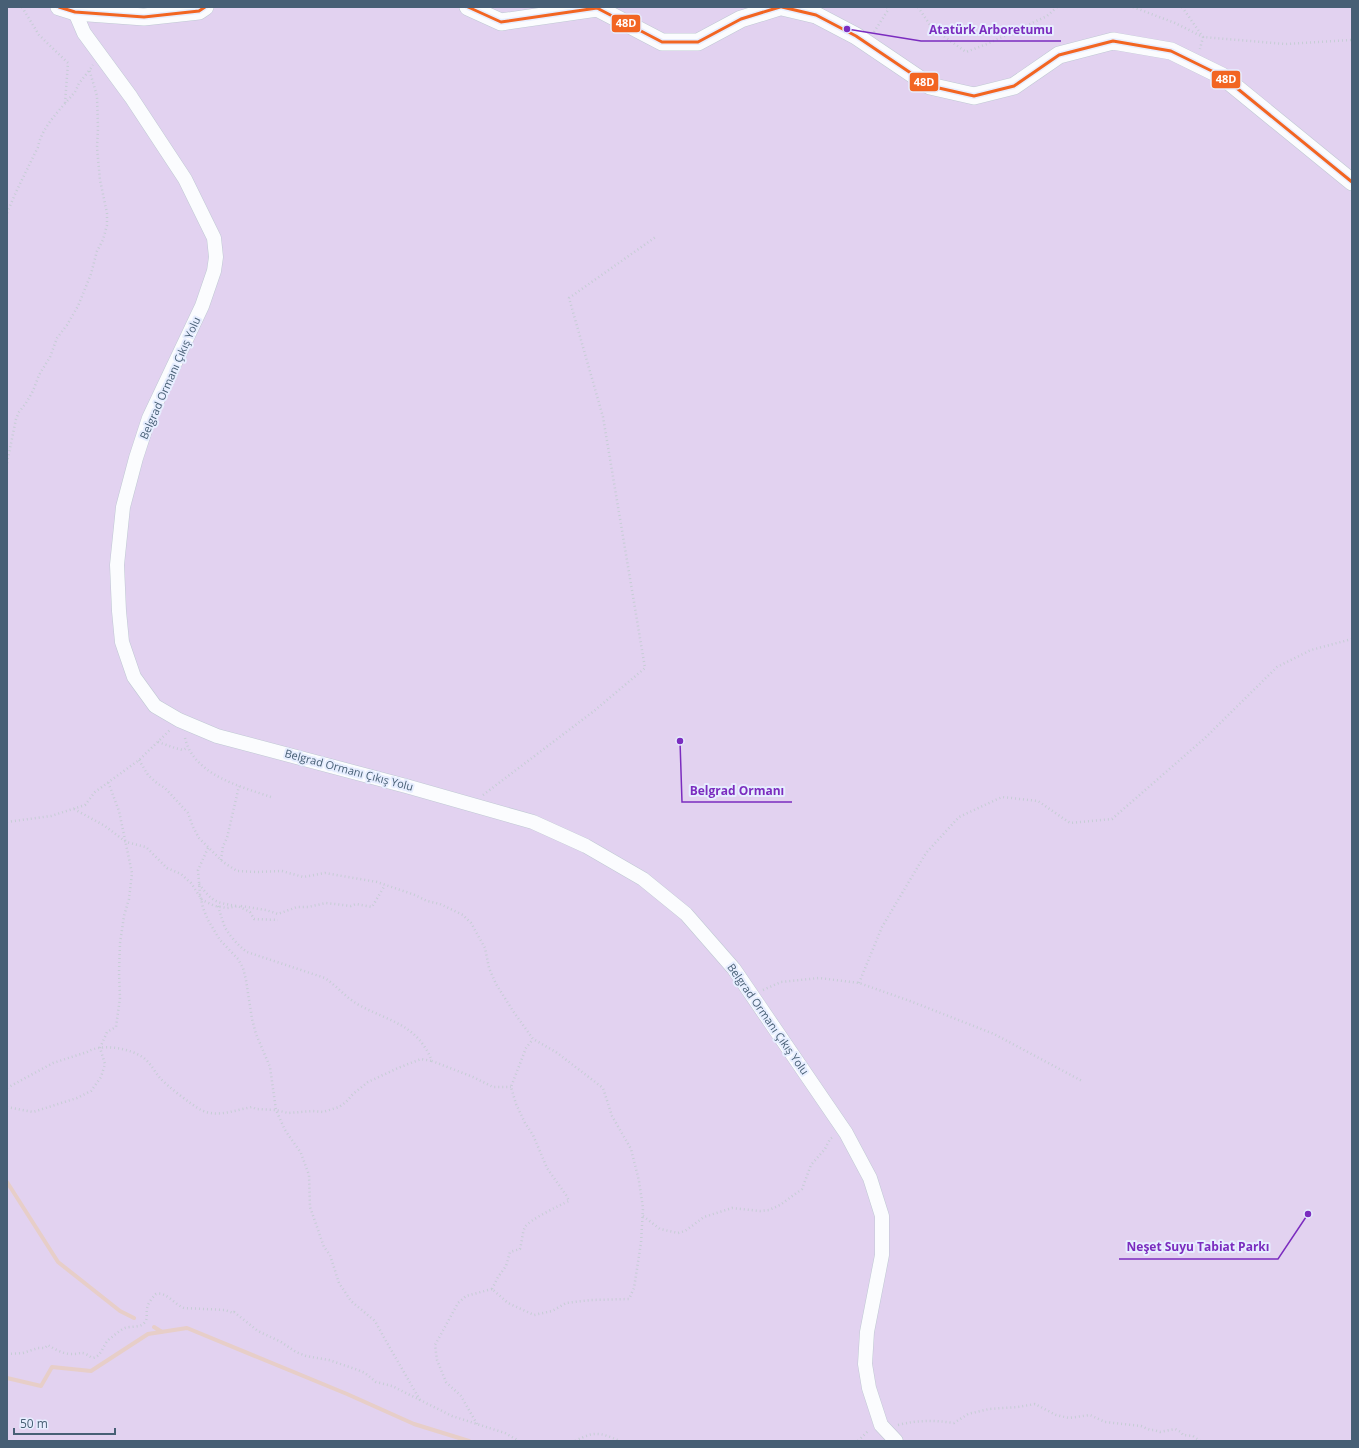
<svg xmlns="http://www.w3.org/2000/svg" width="1359" height="1448" font-family="'Open Sans',sans-serif">
<style>
.green{fill:#e2d2f0}
.lines{fill:none;stroke-linecap:round;stroke-linejoin:round}
.stream{stroke:#e7cec8;stroke-width:4}
.minor-casing{stroke:#bfc8d3;stroke-width:15}
.tertiary-casing{stroke:#bfc8d3;stroke-width:18}
.path{stroke:#c6cdd5;stroke-width:2.5;stroke-dasharray:1 3;stroke-linecap:butt}
.minor{stroke:#fbfcfe;stroke-width:14}
.tertiary{stroke:#fbfcfe;stroke-width:17}
.bus-1-casing{stroke:#e7eeff;stroke-width:6}
.bus-1{stroke:#f26522;stroke-width:3}
.labels{text-anchor:middle;stroke-width:4;stroke-linejoin:round;paint-order:stroke}
.street-label{font-size:11px;fill:#475f75;stroke:#e7eeff}
.leader{fill:none;stroke:#7b2cbf;stroke-width:1.5}
.callout-dot{fill:#7b2cbf;stroke:#e7eeff;stroke-width:1.5}
.callout-label{font-size:12px;text-anchor:middle;font-weight:bold;fill:#7b2cbf;stroke:#e7eeff;stroke-width:4;stroke-linejoin:round;paint-order:stroke}
.line-badge{stroke:#e7eeff;stroke-width:1.5}
.badge-label{font-size:11px;text-anchor:middle;font-weight:bold;fill:#fff}
</style>
<rect width="100%" height="100%" fill="#e6ebf7"/>
<!-- green -->
<path class="green" d="M 7,7 L 1352,7 L 1352,1441 L 7,1441 Z"/>
<g class="lines">
<!-- stream -->
<path class="stream" d="M 7,1182 L 58,1262 L 120,1311 L 134,1318
M 154,1327 L 162,1332
M 7,1378 L 41,1386 L 52,1367 L 91,1371 L 148,1334 L 187,1328 L 347,1394 L 414,1424 L 469,1441"/>
<defs>
<path id="minor" d="M 75,12 L 84,33 L 131,97 L 185,179 L 214,238 L 216,257 L 214,271 L 202,306 L 149,418 L 136,458 L 123,507 L 117,565 L 119,611 L 122,642 L 134,677 L 155,706 L 179,720 L 217,736 L 406,786 L 533,822 L 586,846 L 643,879 L 686,914 L 734,969 L 846,1133 L 870,1178 L 882,1216 L 882,1255 L 867,1332 L 865,1364 L 869,1388 L 881,1425 L 896,1441"/>
<path id="tertiary" d="M 59,7 L 75,12 L 144,17 L 199,11 L 205,7
M 468,7 L 501,22 L 597,8 L 662,42 L 698,42 L 741,19 L 780,7
M 782,7 L 816,15 L 856,36 L 930,86 L 974,96 L 1014,86 L 1059,55 L 1113,41 L 1171,51 L 1222,76 L 1352,182"/>
</defs>
<!-- minor casing -->
<use href="#minor" class="minor-casing"/>
<!-- tertiary casing -->
<use href="#tertiary" class="tertiary-casing"/>
<!-- path -->
<path class="path" d="M 22,7 L 39,35 L 68,63 L 65,103
M 918,7 L 932,28 L 966,52 L 987,44 L 1047,16 L 1057,7
M 1133,7 L 1175,23 L 1203,37 L 1200,49
M 1182,7 L 1203,37 L 1285,44 L 1352,40
M 874,32 L 888,10 L 887,7
M 7,213 L 16,192 L 38,147 C 42,126 61,109 74,93 C 77,90 77,86 80,82 C 84,77 89,71 93,65
M 7,463 L 16,419 L 19,412 L 26,403 L 33,391 L 39,375 L 50,357 L 57,338 L 67,325 L 78,306 L 91,274 L 97,251 L 103,240 L 107,225 L 107,213 L 100,180 L 97,148 L 98,128 L 97,96 L 89,69
M 185,738 C 194,775 239,786 271,797
M 158,742 L 175,748 L 183,750 L 187,748
M 139,760 L 148,775 L 158,784 L 165,788 L 188,813 L 193,827 L 199,838 L 223,862 L 237,871 L 257,872 L 282,871 L 303,877 L 325,873 L 377,882 L 415,895 L 427,901 L 440,904 L 463,915 L 471,923 L 485,948 L 489,968 L 496,984 L 513,1011 L 533,1039 L 556,1052 L 603,1088 L 612,1116 L 631,1149 L 639,1181 L 643,1208 L 641,1243 L 634,1288 L 629,1299 L 591,1300 L 566,1303 L 552,1311 L 534,1315 L 508,1303 L 492,1289
M 483,795 L 594,711 L 645,668 L 603,417 L 569,298 L 657,236
M 74,809 L 105,826 L 126,842 L 146,847 L 167,868 L 181,874 L 191,883 L 202,900 L 215,906 L 227,908 L 238,906 L 250,912 L 254,919 L 278,920
M 7,822 L 51,816 L 85,805 L 95,792 L 139,760 L 171,729
M 208,848 L 198,870 L 200,894 L 203,908 L 208,920 L 220,940 L 238,959 L 243,968 L 246,980 L 252,1019 L 256,1034 L 270,1067 L 276,1110 L 285,1130 L 301,1153 L 309,1175 L 310,1207 L 324,1247 L 330,1255 L 339,1283 L 351,1301 L 375,1321 L 386,1341 L 420,1400
M 221,860 L 223,846 L 227,838 L 239,786
M 199,884 C 213,902 214,902 236,906
M 218,906 C 220,912 221,916 223,922 C 225,931 239,947 247,952 L 325,978 C 337,986 346,998 359,1005 C 390,1022 417,1024 432,1061 L 473,1077 L 493,1087 L 511,1087
M 241,906 L 266,910 L 278,914 L 297,907 L 308,907 L 326,903 L 351,906 L 356,904 L 372,907 L 385,885
M 859,983 L 882,927 L 926,853 L 959,817 L 1002,797 L 1038,801 L 1070,823 L 1112,819 L 1205,738 L 1277,667 L 1311,650 L 1352,639
M 763,990 L 781,982 L 819,978 L 859,983 L 910,1001 L 994,1034 L 1082,1081
M 7,1088 L 53,1063 L 87,1052 C 101,1043 132,1048 145,1059 C 151,1064 155,1072 160,1078 C 167,1086 192,1105 201,1110 C 218,1118 235,1110 252,1107 L 256,1109 L 276,1110 L 288,1113 L 312,1111 L 323,1112 L 339,1107 L 346,1102 L 353,1094 L 368,1082 L 398,1068 L 421,1059 L 432,1061
M 7,1107 L 33,1112 L 77,1098 L 91,1091 L 101,1077 L 105,1064 L 100,1048 L 107,1032 L 116,1027 L 120,998 L 119,972 L 120,943 L 124,916 L 129,899 L 132,873 L 119,811 L 108,782
M 643,1216 L 660,1229 L 678,1233 L 685,1231 L 704,1217 L 732,1208 L 760,1211 L 769,1210 L 780,1205 L 802,1189 L 811,1165 L 825,1149 L 830,1139 L 833,1137
M 492,1289 L 498,1277 L 506,1266 L 510,1252 L 520,1249 C 522,1242 522,1233 525,1227 C 529,1220 560,1205 569,1201 L 566,1195 L 547,1168 L 533,1135 L 525,1123 L 516,1104 L 511,1087 L 526,1048 L 533,1039
M 7,1354 L 23,1353 L 38,1348 L 45,1348 L 48,1345 C 54,1349 62,1353 69,1354 C 82,1355 80,1349 92,1358 C 103,1357 102,1343 112,1337 C 116,1334 120,1330 125,1328 C 131,1326 141,1328 145,1322 C 148,1318 146,1314 147,1310 C 147,1304 152,1298 156,1294 C 166,1291 175,1305 184,1308 L 225,1310 L 233,1313 L 234,1312 L 258,1331 L 281,1342 L 296,1352 L 306,1356 L 329,1360 L 358,1370 L 365,1373 L 376,1382 L 392,1386 L 452,1416 L 505,1433 L 519,1441
M 477,1424 L 461,1396 L 446,1382 L 437,1360 L 435,1345 L 458,1303 L 466,1296 L 492,1289
M 898,1425 C 918,1420 934,1420 954,1423 L 968,1414 L 989,1409 L 1018,1407 L 1035,1404 L 1056,1415 L 1069,1418 L 1090,1415 L 1105,1422 L 1141,1426 L 1150,1430 L 1154,1430 L 1160,1432 L 1175,1429 L 1181,1432 L 1183,1435 L 1193,1436 L 1200,1441
M 575,1441 C 595,1431 599,1432 620,1441
M 858,1441 L 869,1430"/>
<!-- minor -->
<use href="#minor" class="minor"/>
<!-- tertiary -->
<use href="#tertiary" class="tertiary"/>
<defs>
<path id="bus-1" d="M 59,7 L 75,12 L 144,17 L 199,11 L 205,7
M 468,7 L 501,22 L 597,8 L 662,42 L 698,42 L 741,19 L 780,7
M 782,7 L 816,15 L 856,36 L 930,86 L 974,96 L 1014,86 L 1059,55 L 1113,41 L 1171,51 L 1222,76 L 1352,182"/>
</defs>
<!-- bus-1 casing -->
<use href="#bus-1" class="bus-1-casing"/>
<!-- bus-1 -->
<use href="#bus-1" class="bus-1"/>
</g>
<g class="labels">
<!-- street labels -->
<g class="street-label">
<text transform="translate(170 378) rotate(-66)" y="4">Belgrad Ormanı Çıkış Yolu</text>
<text transform="translate(349 770) rotate(15)" y="4">Belgrad Ormanı Çıkış Yolu</text>
<text transform="translate(768 1019) rotate(55)" y="4">Belgrad Ormanı Çıkış Yolu</text>
</g>
</g>
<!-- callouts -->
<path class="leader" d="M847 29L921 41H1061M680 741L682 802H792M1308 1214L1278 1259H1119"/>
<g class="callout-dot">
<circle cx="847" cy="29" r="4"/>
<circle cx="680" cy="741" r="4"/>
<circle cx="1308" cy="1214" r="4"/>
</g>
<g class="callout-label">
<text x="991" y="34">Atatürk Arboretumu</text>
<text x="737" y="795">Belgrad Ormanı</text>
<text x="1198" y="1251">Neşet Suyu Tabiat Parkı</text>
</g>
<g class="line-badge">
<rect x="611" y="14" width="30" height="19" rx="4" fill="#f26522"/>
<rect x="1211" y="70" width="30" height="19" rx="4" fill="#f26522"/>
<rect x="909" y="72" width="30" height="20" rx="4" fill="#f26522"/>
</g>
<g class="badge-label">
<text x="626" y="27">48D</text>
<text x="1226" y="83">48D</text>
<text x="924" y="86">48D</text>
</g>
<!-- border -->
<rect width="1359" height="1448" fill="none" stroke="#475f75" stroke-width="16"/>
<!-- scale -->
<path d="M14 1428v6h101v-6" fill="none" stroke="#475f75" stroke-width="2"/>
<text x="20" y="1428" font-size="12" fill="#475f75" stroke="#e7eeff" stroke-width="3" paint-order="stroke">50 m</text>
</svg>
